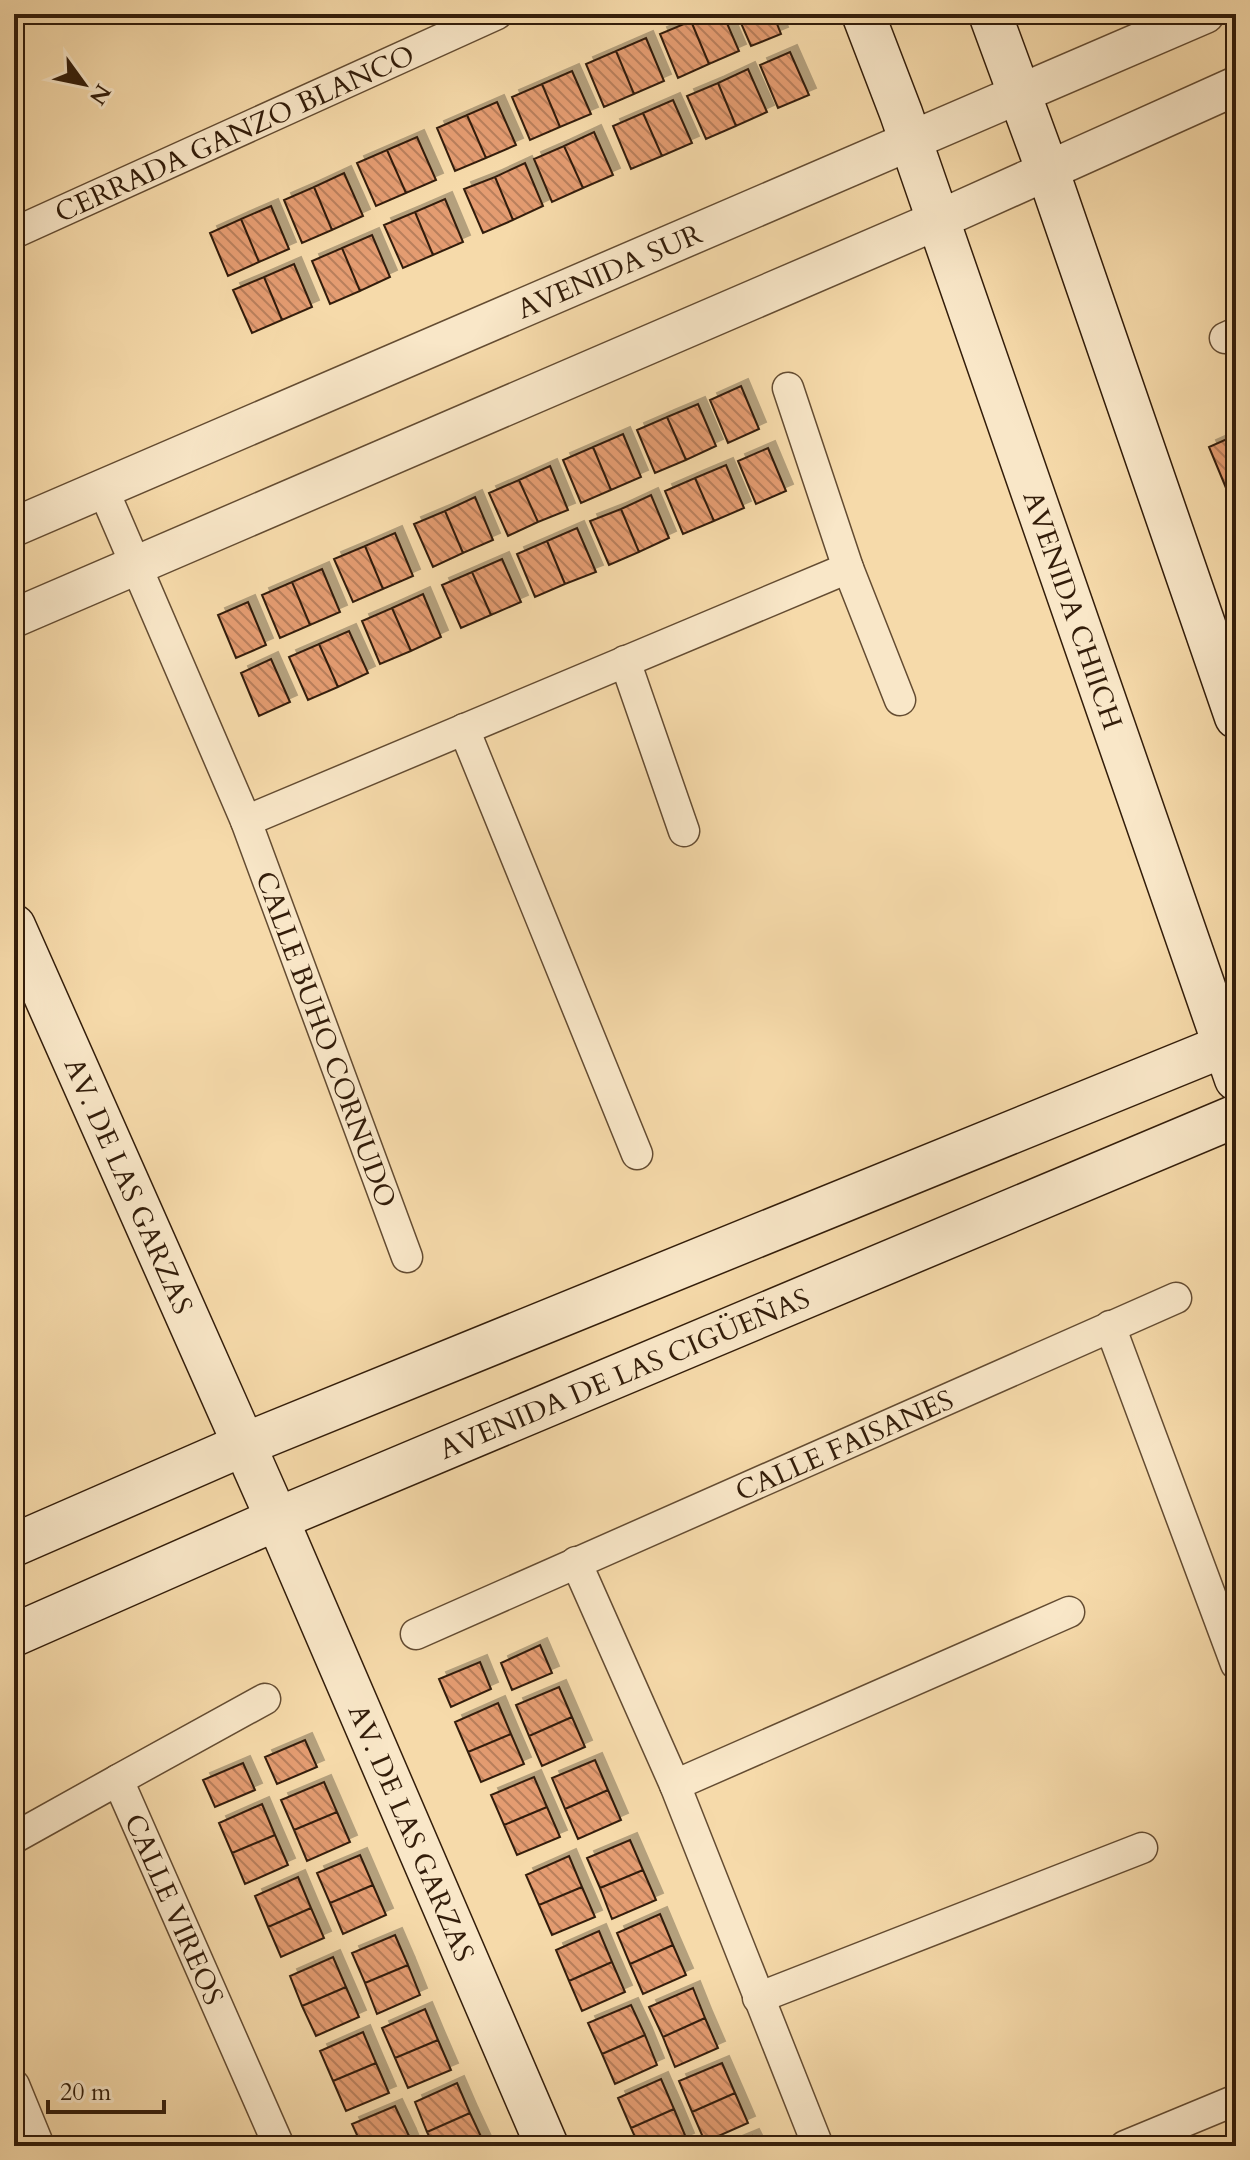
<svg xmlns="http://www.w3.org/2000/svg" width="1250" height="2160" font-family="Cardo,serif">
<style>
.building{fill:url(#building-back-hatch);stroke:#331d0a;stroke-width:2;filter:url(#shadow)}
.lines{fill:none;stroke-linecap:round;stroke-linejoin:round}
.minor-casing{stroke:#644c32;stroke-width:33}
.tertiary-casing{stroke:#644c32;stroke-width:41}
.secondary-casing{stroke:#331d0a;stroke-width:45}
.minor{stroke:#f9e7c8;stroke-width:30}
.tertiary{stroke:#f9e7c8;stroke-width:38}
.secondary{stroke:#f9e7c8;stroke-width:42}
.labels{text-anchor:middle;stroke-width:6;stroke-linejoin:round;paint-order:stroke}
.street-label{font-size:28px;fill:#331d0a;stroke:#f9e7c8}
</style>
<defs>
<pattern id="building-back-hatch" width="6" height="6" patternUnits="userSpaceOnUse" patternTransform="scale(2)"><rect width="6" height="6" fill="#e49c71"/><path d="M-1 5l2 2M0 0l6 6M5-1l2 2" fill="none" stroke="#b97f5b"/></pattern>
<filter id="shadow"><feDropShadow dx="7" dy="-7" stdDeviation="0" flood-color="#0004"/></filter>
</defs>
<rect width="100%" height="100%" fill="#f6daaa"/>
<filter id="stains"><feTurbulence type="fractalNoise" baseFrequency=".0025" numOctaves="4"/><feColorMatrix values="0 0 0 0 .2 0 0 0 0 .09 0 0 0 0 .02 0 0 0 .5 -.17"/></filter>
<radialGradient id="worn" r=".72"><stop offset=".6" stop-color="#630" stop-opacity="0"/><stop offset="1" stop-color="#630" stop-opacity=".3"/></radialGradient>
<!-- building -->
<path class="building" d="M 707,14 L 723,14 L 739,51 L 709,64 L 691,21 Z
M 737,14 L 773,14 L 781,34 L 751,46 Z
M 691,21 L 709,64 L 678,78 L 660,34 Z
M 646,38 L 664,81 L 634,94 L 616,51 Z
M 616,51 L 634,94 L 604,107 L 586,64 Z
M 790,52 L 809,95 L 778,108 L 760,65 Z
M 748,69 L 767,112 L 736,126 L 718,83 Z
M 572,71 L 591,114 L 560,127 L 542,84 Z
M 718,83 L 736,126 L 706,139 L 687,96 Z
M 542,84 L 560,127 L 530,140 L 512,97 Z
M 673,100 L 692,143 L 662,156 L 643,113 Z
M 497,102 L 516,145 L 486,158 L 467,115 Z
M 643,113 L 662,156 L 631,169 L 613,126 Z
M 467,115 L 486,158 L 455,171 L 437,128 Z
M 594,132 L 613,175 L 583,188 L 564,146 Z
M 417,137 L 436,180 L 406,193 L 387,150 Z
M 564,146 L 583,188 L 552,202 L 534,159 Z
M 387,150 L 406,193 L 376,206 L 357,163 Z
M 525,163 L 543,206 L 513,220 L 495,177 Z
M 344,173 L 363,216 L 332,230 L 314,187 Z
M 495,177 L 513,220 L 483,233 L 464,189 Z
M 314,187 L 332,230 L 302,243 L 284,200 Z
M 445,199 L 463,242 L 433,255 L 415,212 Z
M 271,206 L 289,249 L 259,262 L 241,219 Z
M 415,212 L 433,255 L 403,268 L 384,225 Z
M 241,219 L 259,262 L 228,276 L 210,233 Z
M 372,235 L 390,277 L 360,291 L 342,248 Z
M 342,248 L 360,291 L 330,304 L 312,261 Z
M 294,264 L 312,307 L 282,320 L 264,277 Z
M 264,277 L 282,320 L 252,333 L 233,290 Z
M 741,386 L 759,429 L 728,443 L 710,400 Z
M 698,404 L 716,446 L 686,460 L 667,417 Z
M 667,417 L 686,460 L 655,473 L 637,430 Z
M 623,434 L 641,477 L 611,490 L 593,447 Z
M 1236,435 L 1236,512 L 1209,447 Z
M 593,447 L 611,490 L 581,503 L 563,460 Z
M 768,448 L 786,491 L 756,504 L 738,461 Z
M 726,465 L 744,508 L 714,521 L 695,478 Z
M 550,466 L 568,510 L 538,522 L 519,480 Z
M 695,478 L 714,521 L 683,534 L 665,491 Z
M 519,480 L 538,522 L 508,536 L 489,493 Z
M 651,495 L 669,538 L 639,552 L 621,509 Z
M 475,497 L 493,540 L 463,553 L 445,511 Z
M 621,509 L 639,552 L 609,565 L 590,521 Z
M 445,511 L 463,553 L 433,567 L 414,524 Z
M 577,528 L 596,572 L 565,584 L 547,541 Z
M 395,533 L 413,576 L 383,589 L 365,546 Z
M 547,541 L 565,584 L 535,597 L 517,554 Z
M 365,546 L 383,589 L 353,602 L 334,559 Z
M 502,559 L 521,602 L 491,615 L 472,572 Z
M 322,569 L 340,612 L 310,625 L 292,582 Z
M 472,572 L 491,615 L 461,628 L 442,585 Z
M 292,582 L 310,625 L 280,638 L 262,595 Z
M 423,594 L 441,637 L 411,651 L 392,608 Z
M 248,602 L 266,645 L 236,658 L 218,615 Z
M 392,608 L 411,651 L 380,664 L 362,621 Z
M 349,631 L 368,673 L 338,687 L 319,644 Z
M 319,644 L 338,687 L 308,700 L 289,657 Z
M 271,659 L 290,702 L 259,716 L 241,673 Z
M 540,1645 L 552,1673 L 512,1690 L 501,1663 Z
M 480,1662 L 491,1689 L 451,1707 L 439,1679 Z
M 559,1687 L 572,1717 L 529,1736 L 516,1705 Z
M 498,1703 L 511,1734 L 468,1752 L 455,1722 Z
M 572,1717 L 585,1747 L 542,1766 L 529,1736 Z
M 511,1734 L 524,1764 L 481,1782 L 468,1752 Z
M 305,1740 L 317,1767 L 277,1784 L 265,1757 Z
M 595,1760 L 608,1790 L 565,1809 L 552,1778 Z
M 243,1763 L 255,1790 L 215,1807 L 203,1780 Z
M 534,1777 L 547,1807 L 504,1825 L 491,1795 Z
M 324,1782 L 337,1812 L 294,1830 L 281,1800 Z
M 608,1790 L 621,1820 L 578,1839 L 565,1809 Z
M 262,1804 L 275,1835 L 232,1853 L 219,1823 Z
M 547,1807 L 560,1837 L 517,1855 L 504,1825 Z
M 337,1812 L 350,1842 L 307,1861 L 294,1830 Z
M 275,1835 L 288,1865 L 245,1884 L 232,1853 Z
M 630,1840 L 643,1870 L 600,1888 L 587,1858 Z
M 360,1855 L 373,1885 L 330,1903 L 317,1873 Z
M 569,1856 L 582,1887 L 539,1905 L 526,1875 Z
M 643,1870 L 656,1900 L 612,1919 L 600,1888 Z
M 298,1877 L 311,1908 L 268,1927 L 255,1896 Z
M 373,1885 L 386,1915 L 343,1934 L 330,1903 Z
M 582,1887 L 595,1917 L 552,1935 L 539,1905 Z
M 311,1908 L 324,1938 L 281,1957 L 268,1927 Z
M 660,1914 L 673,1945 L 630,1964 L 617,1933 Z
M 599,1931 L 612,1962 L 569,1981 L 556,1950 Z
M 395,1935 L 408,1965 L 365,1983 L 352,1953 Z
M 673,1945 L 686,1975 L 643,1994 L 630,1964 Z
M 333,1957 L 346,1987 L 302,2006 L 290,1976 Z
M 612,1962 L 625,1992 L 582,2011 L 569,1981 Z
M 408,1965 L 420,1995 L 377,2014 L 365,1983 Z
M 346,1987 L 359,2017 L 316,2036 L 302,2006 Z
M 693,1988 L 705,2018 L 663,2037 L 649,2007 Z
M 631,2005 L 645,2035 L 602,2054 L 588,2023 Z
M 425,2009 L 438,2040 L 395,2058 L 382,2028 Z
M 705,2018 L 718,2048 L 675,2067 L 663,2037 Z
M 363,2032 L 376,2063 L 333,2081 L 320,2051 Z
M 645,2035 L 657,2065 L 615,2084 L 602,2054 Z
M 438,2040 L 451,2070 L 408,2088 L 395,2058 Z
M 376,2063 L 389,2093 L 346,2111 L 333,2081 Z
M 722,2063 L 735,2093 L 692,2112 L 679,2081 Z
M 661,2079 L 674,2109 L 631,2128 L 618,2098 Z
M 457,2083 L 470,2113 L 427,2132 L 415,2102 Z
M 735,2093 L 748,2123 L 705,2142 L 692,2112 Z
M 395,2106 L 409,2136 L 385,2146 L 362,2146 L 352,2124 Z
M 674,2109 L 687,2140 L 673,2146 L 639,2146 L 631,2128 Z
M 470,2113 L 484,2143 L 477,2146 L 434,2146 L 427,2132 Z
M 409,2136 L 413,2146 L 385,2146 Z
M 752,2136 L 757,2146 L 728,2146 Z"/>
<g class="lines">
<defs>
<g id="minor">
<path id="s1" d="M 14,233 L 497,14"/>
<path d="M 1225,338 L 1236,333"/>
<path d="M 788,388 L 848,568 L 900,700"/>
<path id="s2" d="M 103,489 L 246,821 L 407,1257"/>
<path d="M 625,661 L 684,831"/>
<path d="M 464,729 L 637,1154"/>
<path d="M 246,821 L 848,568"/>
<path d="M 1110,1326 L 1236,1664"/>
<path d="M 576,1562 L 675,1785 L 818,2146"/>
<path id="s3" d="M 416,1634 L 1176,1298"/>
<path d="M 118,1780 L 265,1699"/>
<path d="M 675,1785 L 1069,1612"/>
<path id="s4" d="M 14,1838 L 118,1780 L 279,2146"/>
<path d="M 758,1998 L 1142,1848"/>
<path d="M 14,2085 L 39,2146"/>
<path d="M 1125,2146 L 1236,2100"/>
</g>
<g id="tertiary">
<path id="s5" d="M 14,527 L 1205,14"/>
<path d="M 14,618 L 938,220 L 1236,86"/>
</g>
<g id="secondary">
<path id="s6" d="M 863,14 L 901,113 L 1236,1079"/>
<path d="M 990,14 L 1047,169 L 1236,717"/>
<path id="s7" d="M 14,926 L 277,1519 L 547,2146"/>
<path d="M 14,1545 L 243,1445 L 1236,1041"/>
<path id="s8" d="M 14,1635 L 277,1519 L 1236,1116"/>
</g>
</defs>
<!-- minor casing -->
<use href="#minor" class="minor-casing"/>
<!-- tertiary casing -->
<use href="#tertiary" class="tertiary-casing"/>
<!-- secondary casing -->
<use href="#secondary" class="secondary-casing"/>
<!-- minor -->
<use href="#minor" class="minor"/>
<!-- tertiary -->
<use href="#tertiary" class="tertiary"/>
<!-- secondary -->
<use href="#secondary" class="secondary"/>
</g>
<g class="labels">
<!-- street labels -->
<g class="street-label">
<text dy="10" stroke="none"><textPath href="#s1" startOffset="242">CERRADA GANZO BLANCO</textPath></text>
<text dy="10" stroke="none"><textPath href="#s5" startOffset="648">AVENIDA SUR</textPath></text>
<text dy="10" stroke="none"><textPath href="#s6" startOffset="632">AVENIDA CHIICH</textPath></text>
<text dy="10" stroke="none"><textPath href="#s2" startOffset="594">CALLE BUHO CORNUDO</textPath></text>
<text dy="10" stroke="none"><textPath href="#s7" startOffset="284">AV. DE LAS GARZAS</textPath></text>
<text dy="10" stroke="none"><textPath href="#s8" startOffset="664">AVENIDA DE LAS CIGÜEÑAS</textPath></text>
<text dy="10" stroke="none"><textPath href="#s3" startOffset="468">CALLE FAISANES</textPath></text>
<text dy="10" stroke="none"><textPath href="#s7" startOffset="990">AV. DE LAS GARZAS</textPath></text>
<text dy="10" stroke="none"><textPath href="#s4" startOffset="260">CALLE VIREOS</textPath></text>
</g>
</g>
<!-- margin -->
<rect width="1250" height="2160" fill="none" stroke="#f6daaa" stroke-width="48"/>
<rect x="16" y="16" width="1218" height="2128" fill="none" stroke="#331d0a" stroke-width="4"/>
<rect x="24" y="24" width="1202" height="2112" fill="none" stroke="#331d0a" stroke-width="2"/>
<!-- north arrow -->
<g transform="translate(84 84) rotate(123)" stroke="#f9e7c8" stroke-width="6" paint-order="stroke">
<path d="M0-6L14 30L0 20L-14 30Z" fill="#331d0a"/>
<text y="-12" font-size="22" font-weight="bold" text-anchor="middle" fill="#331d0a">N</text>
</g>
<!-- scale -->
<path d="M48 2100v12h116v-12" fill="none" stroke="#331d0a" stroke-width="4"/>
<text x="60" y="2100" font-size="24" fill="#331d0a" stroke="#f9e7c8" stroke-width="6" paint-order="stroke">20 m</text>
<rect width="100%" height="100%" filter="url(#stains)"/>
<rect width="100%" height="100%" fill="url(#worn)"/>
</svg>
